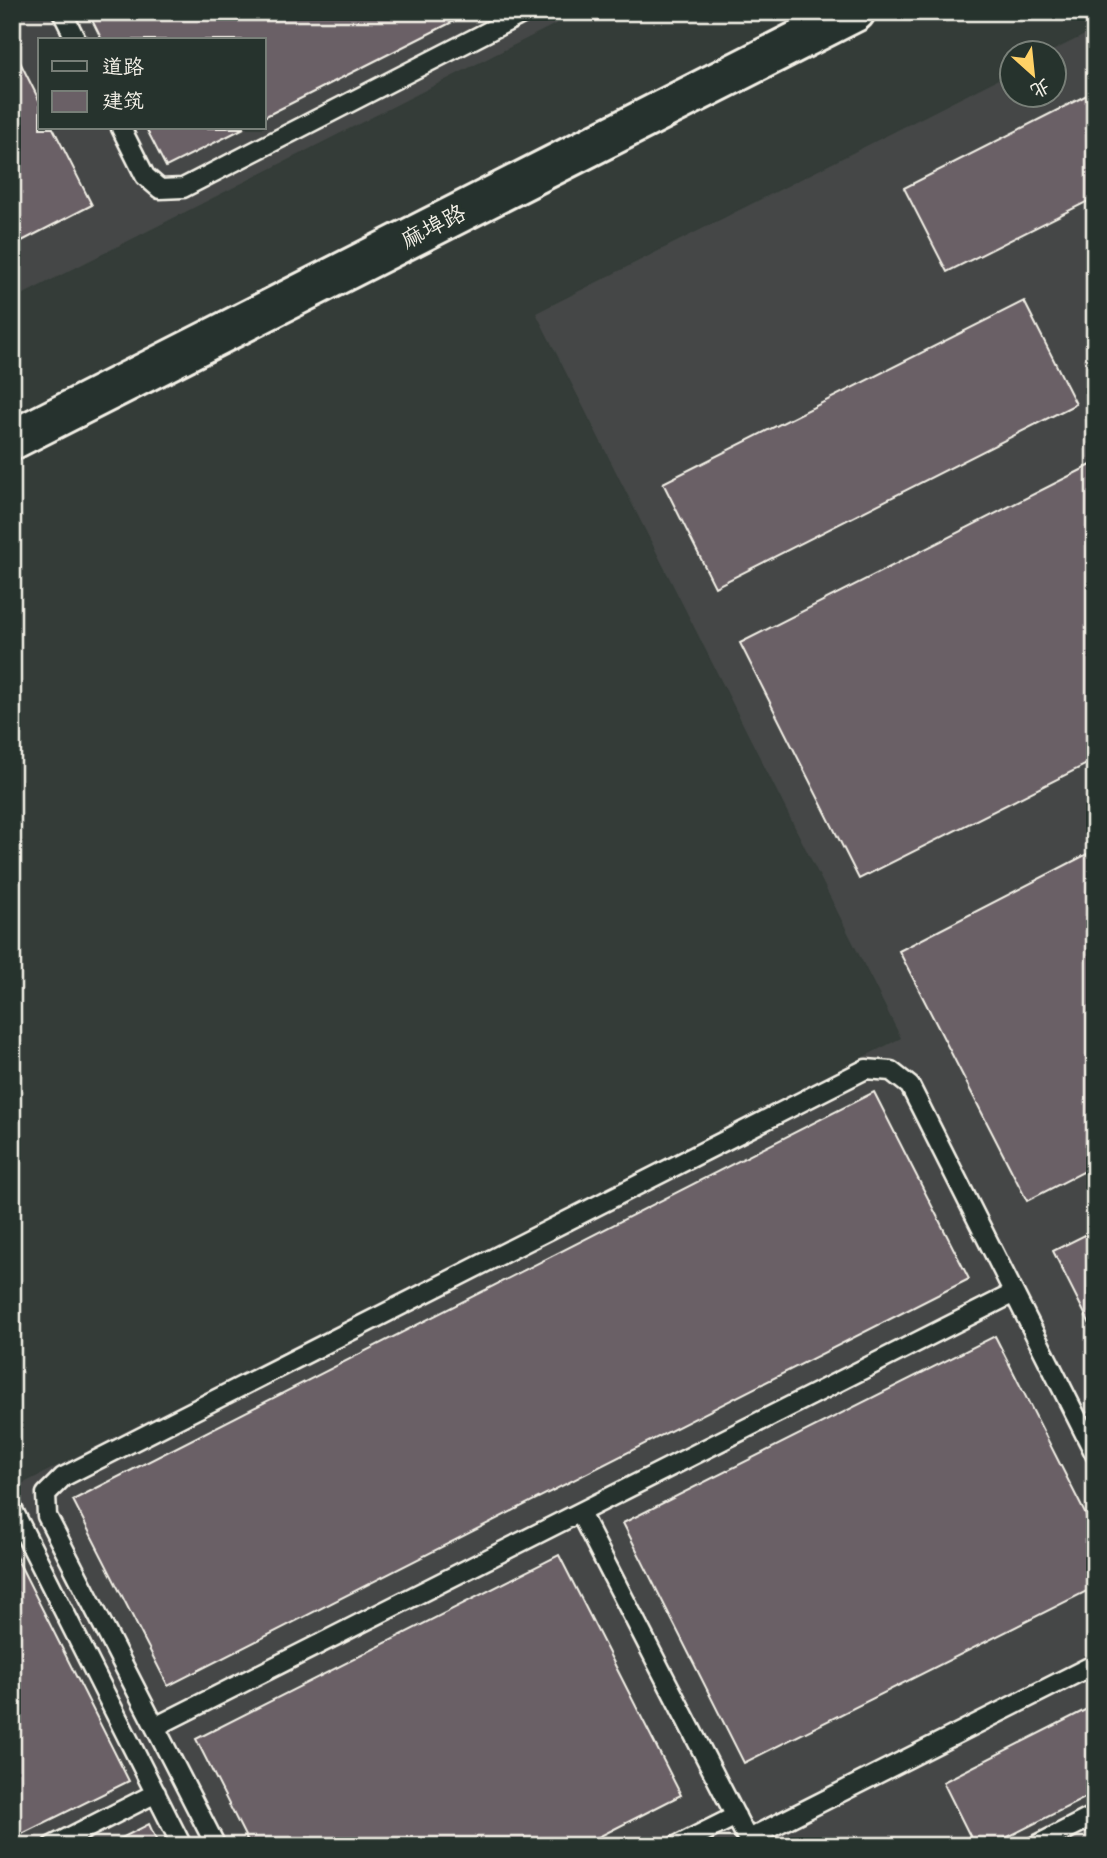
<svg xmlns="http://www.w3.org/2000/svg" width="1107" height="1858" font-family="'Balsamiq Sans','LXGW WenKai TC',sans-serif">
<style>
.built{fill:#444746;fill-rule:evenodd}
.building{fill:#6a6066;stroke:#f4f1e8;stroke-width:2}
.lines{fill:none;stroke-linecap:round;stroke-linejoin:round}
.service-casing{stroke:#f4f1e8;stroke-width:23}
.tertiary-casing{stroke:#f4f1e8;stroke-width:44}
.service{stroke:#26332d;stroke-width:18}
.tertiary{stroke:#26332d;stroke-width:38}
.labels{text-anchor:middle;stroke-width:7;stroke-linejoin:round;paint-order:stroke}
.street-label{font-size:23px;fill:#f4f1e8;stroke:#26332d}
</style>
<rect width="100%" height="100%" fill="#343c38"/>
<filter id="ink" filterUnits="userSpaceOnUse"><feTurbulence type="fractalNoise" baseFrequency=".0143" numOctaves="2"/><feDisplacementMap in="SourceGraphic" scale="14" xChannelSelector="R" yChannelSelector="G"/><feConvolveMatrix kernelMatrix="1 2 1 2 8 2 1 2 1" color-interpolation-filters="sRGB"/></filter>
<g filter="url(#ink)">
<!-- built -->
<path class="built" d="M 12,12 L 579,12 L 12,300 ZM 40,40 L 264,40 L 264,128 L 40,128 Z
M 1095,30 L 1095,1846 L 12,1846 L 12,1489 L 901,1038 L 536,313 L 1012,72 L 1012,94 L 1054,94 L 1054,52 L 1050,52 Z"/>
<!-- building -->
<path class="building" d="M 88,12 L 472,12 L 264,117 L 264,40 L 102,40 Z
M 12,46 L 40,102 L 40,128 L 53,128 L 92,205 L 12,246 Z
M 1095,91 L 1095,215 L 1088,201 L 947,272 L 904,188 Z
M 146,128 L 244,128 L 166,167 Z
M 1024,301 L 1076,404 L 715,587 L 663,483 Z
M 1095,463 L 1095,760 L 859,879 L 740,643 Z
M 1095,850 L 1095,1166 L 1027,1201 L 899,951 Z
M 874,1092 L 969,1279 L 168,1686 L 73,1500 Z
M 1095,1230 L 1095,1334 L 1053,1251 Z
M 995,1336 L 1095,1533 L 1095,1587 L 744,1763 L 623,1523 Z
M 12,1549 L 129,1781 L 12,1839 Z
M 559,1555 L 681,1795 L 581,1846 L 250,1846 L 196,1739 Z
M 1095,1705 L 1095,1793 L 990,1846 L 975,1846 L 943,1782 Z
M 149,1824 L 159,1846 L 106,1846 Z"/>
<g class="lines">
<defs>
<path id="service" d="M 62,12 L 76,40
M 121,128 L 145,176 L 160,189 L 183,188 L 526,12
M 12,1508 L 182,1846
M 580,1513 L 751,1846
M 155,1727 L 1014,1293
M 748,1839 L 1095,1664
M 52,1846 L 156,1793
M 216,1846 L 47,1516 L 46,1494 L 63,1477 L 866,1069 L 891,1071 L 910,1086 L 1095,1454
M 676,1846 L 736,1816
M 1035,1846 L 1095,1815"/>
<path id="tertiary" d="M 12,440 L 855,12"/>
</defs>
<!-- service casing -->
<use href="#service" class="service-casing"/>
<!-- tertiary casing -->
<use href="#tertiary" class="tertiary-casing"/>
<!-- service -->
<use href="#service" class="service"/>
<!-- tertiary -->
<use href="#tertiary" class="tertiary"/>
</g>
</g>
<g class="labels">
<!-- street labels -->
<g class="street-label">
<text transform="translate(433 226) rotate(-27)" y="8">麻埠路</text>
</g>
</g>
<!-- margin -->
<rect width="1107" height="1858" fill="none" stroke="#26332d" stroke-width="42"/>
<rect x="21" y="21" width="1065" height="1816" fill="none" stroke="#f4f1e8" stroke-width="2.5" filter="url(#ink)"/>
<!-- legend -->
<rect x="38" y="38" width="228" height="91" fill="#26332d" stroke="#787f78" stroke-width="2"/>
<rect x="52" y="61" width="35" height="10" fill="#26332d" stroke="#787f78" stroke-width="2"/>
<text x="102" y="74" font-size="21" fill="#f4f1e8">道路</text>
<rect x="52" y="91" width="35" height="21" fill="#6a6066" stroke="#787f78" stroke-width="2"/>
<text x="102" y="108" font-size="21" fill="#f4f1e8">建筑</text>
<!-- north arrow -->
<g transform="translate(1033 74) rotate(153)"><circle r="33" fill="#26332d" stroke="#787f78" stroke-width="2"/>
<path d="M0-5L12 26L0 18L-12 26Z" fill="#ffd166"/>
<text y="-10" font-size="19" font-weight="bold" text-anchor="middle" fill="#f4f1e8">北</text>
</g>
</svg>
